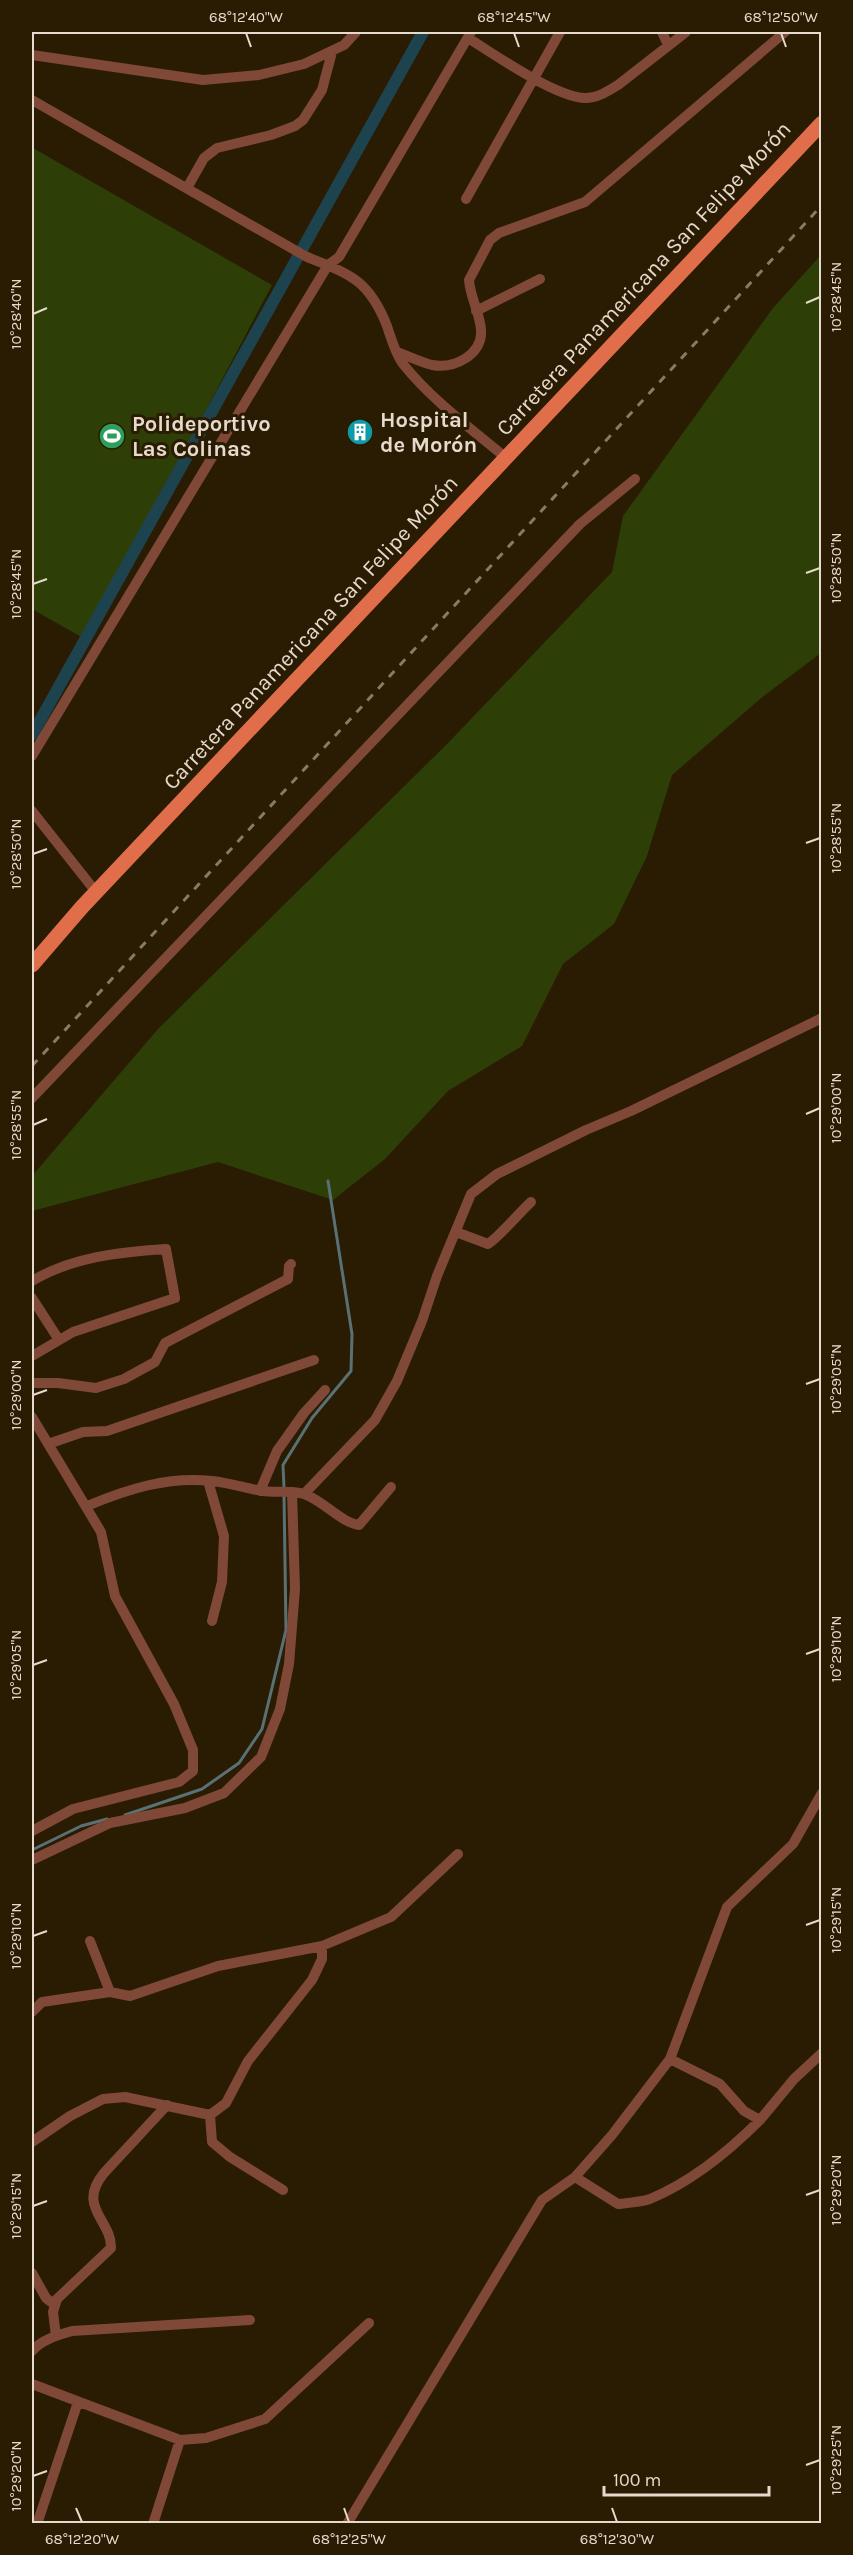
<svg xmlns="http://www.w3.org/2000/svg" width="853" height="2555" font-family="Karla,sans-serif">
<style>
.green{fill:#2d3f07}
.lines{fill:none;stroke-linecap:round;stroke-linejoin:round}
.stream{stroke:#597074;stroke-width:3}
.canal{stroke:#1d434e;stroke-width:12}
.minor{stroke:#7f4837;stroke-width:10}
.primary{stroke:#e06e4a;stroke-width:15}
.rail{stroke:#877a67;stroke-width:3;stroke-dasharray:8 8;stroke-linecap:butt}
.ticks{fill:none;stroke:#e5dacc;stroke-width:2}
.labels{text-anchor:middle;stroke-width:6;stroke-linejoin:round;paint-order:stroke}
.street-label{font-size:22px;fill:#e5dacc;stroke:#2a1b03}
.poi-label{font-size:22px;font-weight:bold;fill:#e5dacc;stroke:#2a1b03;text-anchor:start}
.neatline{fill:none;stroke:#e5dacc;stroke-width:2}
.ticks-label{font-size:15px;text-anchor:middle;fill:#e5dacc}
</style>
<rect width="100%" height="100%" fill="#2a1b03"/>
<!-- green -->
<path class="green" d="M 33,148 L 272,285 L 85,639 L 32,609 Z
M 821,255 L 821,653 L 765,695 L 672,775 L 647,856 L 614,924 L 563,964 L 522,1046 L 448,1091 L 385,1159 L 333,1200 L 218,1162 L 32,1211 L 32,1176 L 158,1029 L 448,743 L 612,572 L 623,516 L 773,308 Z"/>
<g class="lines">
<!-- stream -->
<path class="stream" d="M 284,1488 L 283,1465 L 312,1418 L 351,1371 L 352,1334 L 328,1181
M 125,1815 L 202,1789 L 239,1763 L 262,1729 L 286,1630 L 284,1495
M 32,1850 L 81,1826 L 107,1819"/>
<!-- canal -->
<path class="canal" d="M 32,735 L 423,32"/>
<!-- minor -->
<path class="minor" d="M 662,32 L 668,45
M 468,38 C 495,55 554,96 584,98 C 596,99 608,91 618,85 L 686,32
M 32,55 L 203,80 L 259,75 L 304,64 L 344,45 L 356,32
M 32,100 L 307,257 C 350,274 369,280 387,326 C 391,338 395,353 403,364 C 431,399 470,428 505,457
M 187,188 L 204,158 L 217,148 L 271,135 L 295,126 L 303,120 L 322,90 L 332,52
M 466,199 L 560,32
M 476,311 L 540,279
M 397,352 C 408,356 420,362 432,365 C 454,369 483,355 481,330 C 480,313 470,297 469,280 L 490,240 L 499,233 L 585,202 L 785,32
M 32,756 L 328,265 L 339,257 L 471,32
M 32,811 L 96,892
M 32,1098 L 580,524 L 635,479
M 456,1232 L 488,1244 C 498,1238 520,1212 531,1202
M 32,1281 C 72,1257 120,1252 166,1249 L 175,1298 L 73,1332 L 32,1356
M 32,1298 L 59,1340
M 32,1383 L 58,1383 L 96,1388 L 124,1379 L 155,1362 L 165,1343 L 288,1279 L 289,1266 L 291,1264
M 32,1417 L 101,1532 L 115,1596 L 174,1704 L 193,1750 L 193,1771 L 179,1782 L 73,1809 L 32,1831
M 48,1444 L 83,1432 L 107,1431 L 314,1360
M 208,1481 L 224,1536 L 222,1582 L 212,1621
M 260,1491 L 277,1451 L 304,1413 L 325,1390
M 304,1494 L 375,1420 L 397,1381 L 422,1321 L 437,1276 L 471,1194 L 497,1174 L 586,1130 L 631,1111 L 822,1018
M 87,1506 C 128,1489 168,1476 212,1481 C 229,1483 246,1488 262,1491 C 276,1493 290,1490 304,1494 C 324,1501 340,1522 359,1525 L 391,1487
M 32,1860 L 110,1823 L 185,1808 L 224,1793 L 261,1757 L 280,1709 L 289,1664 L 295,1589 L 292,1492
M 90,1941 L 110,1992
M 32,2012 L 42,2002 L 110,1992 L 130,1996 L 218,1966 L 322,1946 L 391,1917 L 458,1854
M 670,2059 L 720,2084 L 744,2111 L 760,2120 L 794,2079 L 822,2053
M 210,2115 L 226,2103 L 248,2061 L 312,1980 L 322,1959 L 322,1946
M 210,2115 L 212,2142 L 230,2157 L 283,2190
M 32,2142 L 70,2116 L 103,2099 L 125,2097 L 210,2115
M 575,2177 L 618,2204 C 628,2203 641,2202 650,2199 C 691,2182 729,2151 760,2120
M 32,2273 L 46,2298 L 55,2305
M 56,2336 L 53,2312 L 57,2299 L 111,2248 C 112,2220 76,2207 104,2173 L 167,2105
M 32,2351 C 41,2340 58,2335 72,2331 L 250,2320
M 32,2384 L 180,2440 L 206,2438 L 265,2419 L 369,2323
M 37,2524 L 78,2402
M 153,2524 L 180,2440
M 347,2524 L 542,2200 L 575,2177 L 612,2135 L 670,2059 L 727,1907 L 793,1844 L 822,1793"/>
<!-- primary -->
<path class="primary" d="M 32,965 L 82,907 L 822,123"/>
<!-- rail -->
<path class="rail" d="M 32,1066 L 822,205"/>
</g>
<!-- ticks -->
<path class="ticks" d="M 246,33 L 251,47M 514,33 L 519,47M 781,33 L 786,47M 806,303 L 820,297M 33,314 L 47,308M 806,573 L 820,568M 33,584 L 47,579M 806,843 L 820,838M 33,854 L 47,849M 806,1114 L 820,1108M 33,1125 L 47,1119M 806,1384 L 820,1379M 33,1395 L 47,1390M 806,1654 L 820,1649M 33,1665 L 47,1660M 806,1925 L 820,1920M 33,1936 L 47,1931M 806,2195 L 820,2190M 33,2206 L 47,2201M 806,2465 L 820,2460M 33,2476 L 47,2471M 76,2508 L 82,2522M 344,2508 L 349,2522M 612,2508 L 617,2522"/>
<!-- icons -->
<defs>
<symbol id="building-disc" viewBox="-11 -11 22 22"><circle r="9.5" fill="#0f9aa8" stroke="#2a1b03"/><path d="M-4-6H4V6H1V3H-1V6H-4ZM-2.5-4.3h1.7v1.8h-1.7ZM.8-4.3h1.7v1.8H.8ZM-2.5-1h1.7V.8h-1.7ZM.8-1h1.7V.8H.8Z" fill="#fff"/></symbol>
<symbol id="stadium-disc" viewBox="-11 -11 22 22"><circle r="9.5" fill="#2e9e5b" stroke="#2a1b03"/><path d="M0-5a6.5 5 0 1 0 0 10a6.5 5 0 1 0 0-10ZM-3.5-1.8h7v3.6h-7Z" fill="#fff"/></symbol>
</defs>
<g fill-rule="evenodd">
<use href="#building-disc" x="345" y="417" width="30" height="30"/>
<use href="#stadium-disc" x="97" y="421" width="30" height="30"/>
</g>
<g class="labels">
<!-- street labels -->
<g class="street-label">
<text transform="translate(643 278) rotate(-47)" y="8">Carretera Panamericana San Felipe Morón</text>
<text transform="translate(310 632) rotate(-47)" y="8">Carretera Panamericana San Felipe Morón</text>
</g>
<!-- poi labels -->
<g class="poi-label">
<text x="380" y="427">Hospital<tspan x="380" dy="25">de Morón</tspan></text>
<text x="132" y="431">Polideportivo<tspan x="132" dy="25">Las Colinas</tspan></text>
</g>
</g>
<!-- border -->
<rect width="853" height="2555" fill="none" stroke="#2a1b03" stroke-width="66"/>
<!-- scale -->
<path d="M604 2486v9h165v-9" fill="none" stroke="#e5dacc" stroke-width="3"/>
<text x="613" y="2486" font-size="18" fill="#e5dacc" stroke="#2a1b03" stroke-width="4.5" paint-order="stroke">100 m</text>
<rect x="33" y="33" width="787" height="2489" class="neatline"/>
<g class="ticks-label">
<text x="246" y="22">68°12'40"W</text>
<text x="514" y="22">68°12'45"W</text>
<text x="781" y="22">68°12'50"W</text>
<text transform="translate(836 297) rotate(-90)" y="5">10°28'45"N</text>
<text transform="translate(16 314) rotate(-90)" y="5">10°28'40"N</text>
<text transform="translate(836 568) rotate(-90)" y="5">10°28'50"N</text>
<text transform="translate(16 584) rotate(-90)" y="5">10°28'45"N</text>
<text transform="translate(836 838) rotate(-90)" y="5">10°28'55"N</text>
<text transform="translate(16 854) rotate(-90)" y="5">10°28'50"N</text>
<text transform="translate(836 1108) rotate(-90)" y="5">10°29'00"N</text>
<text transform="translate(16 1125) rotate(-90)" y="5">10°28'55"N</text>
<text transform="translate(836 1379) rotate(-90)" y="5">10°29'05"N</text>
<text transform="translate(16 1395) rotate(-90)" y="5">10°29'00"N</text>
<text transform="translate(836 1649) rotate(-90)" y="5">10°29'10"N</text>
<text transform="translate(16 1665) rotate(-90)" y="5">10°29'05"N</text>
<text transform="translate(836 1920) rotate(-90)" y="5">10°29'15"N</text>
<text transform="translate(16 1936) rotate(-90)" y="5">10°29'10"N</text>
<text transform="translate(836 2190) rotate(-90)" y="5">10°29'20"N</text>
<text transform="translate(16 2206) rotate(-90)" y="5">10°29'15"N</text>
<text transform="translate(836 2460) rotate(-90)" y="5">10°29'25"N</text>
<text transform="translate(16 2476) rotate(-90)" y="5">10°29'20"N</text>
<text x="82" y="2544">68°12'20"W</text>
<text x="349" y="2544">68°12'25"W</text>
<text x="617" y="2544">68°12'30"W</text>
</g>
</svg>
